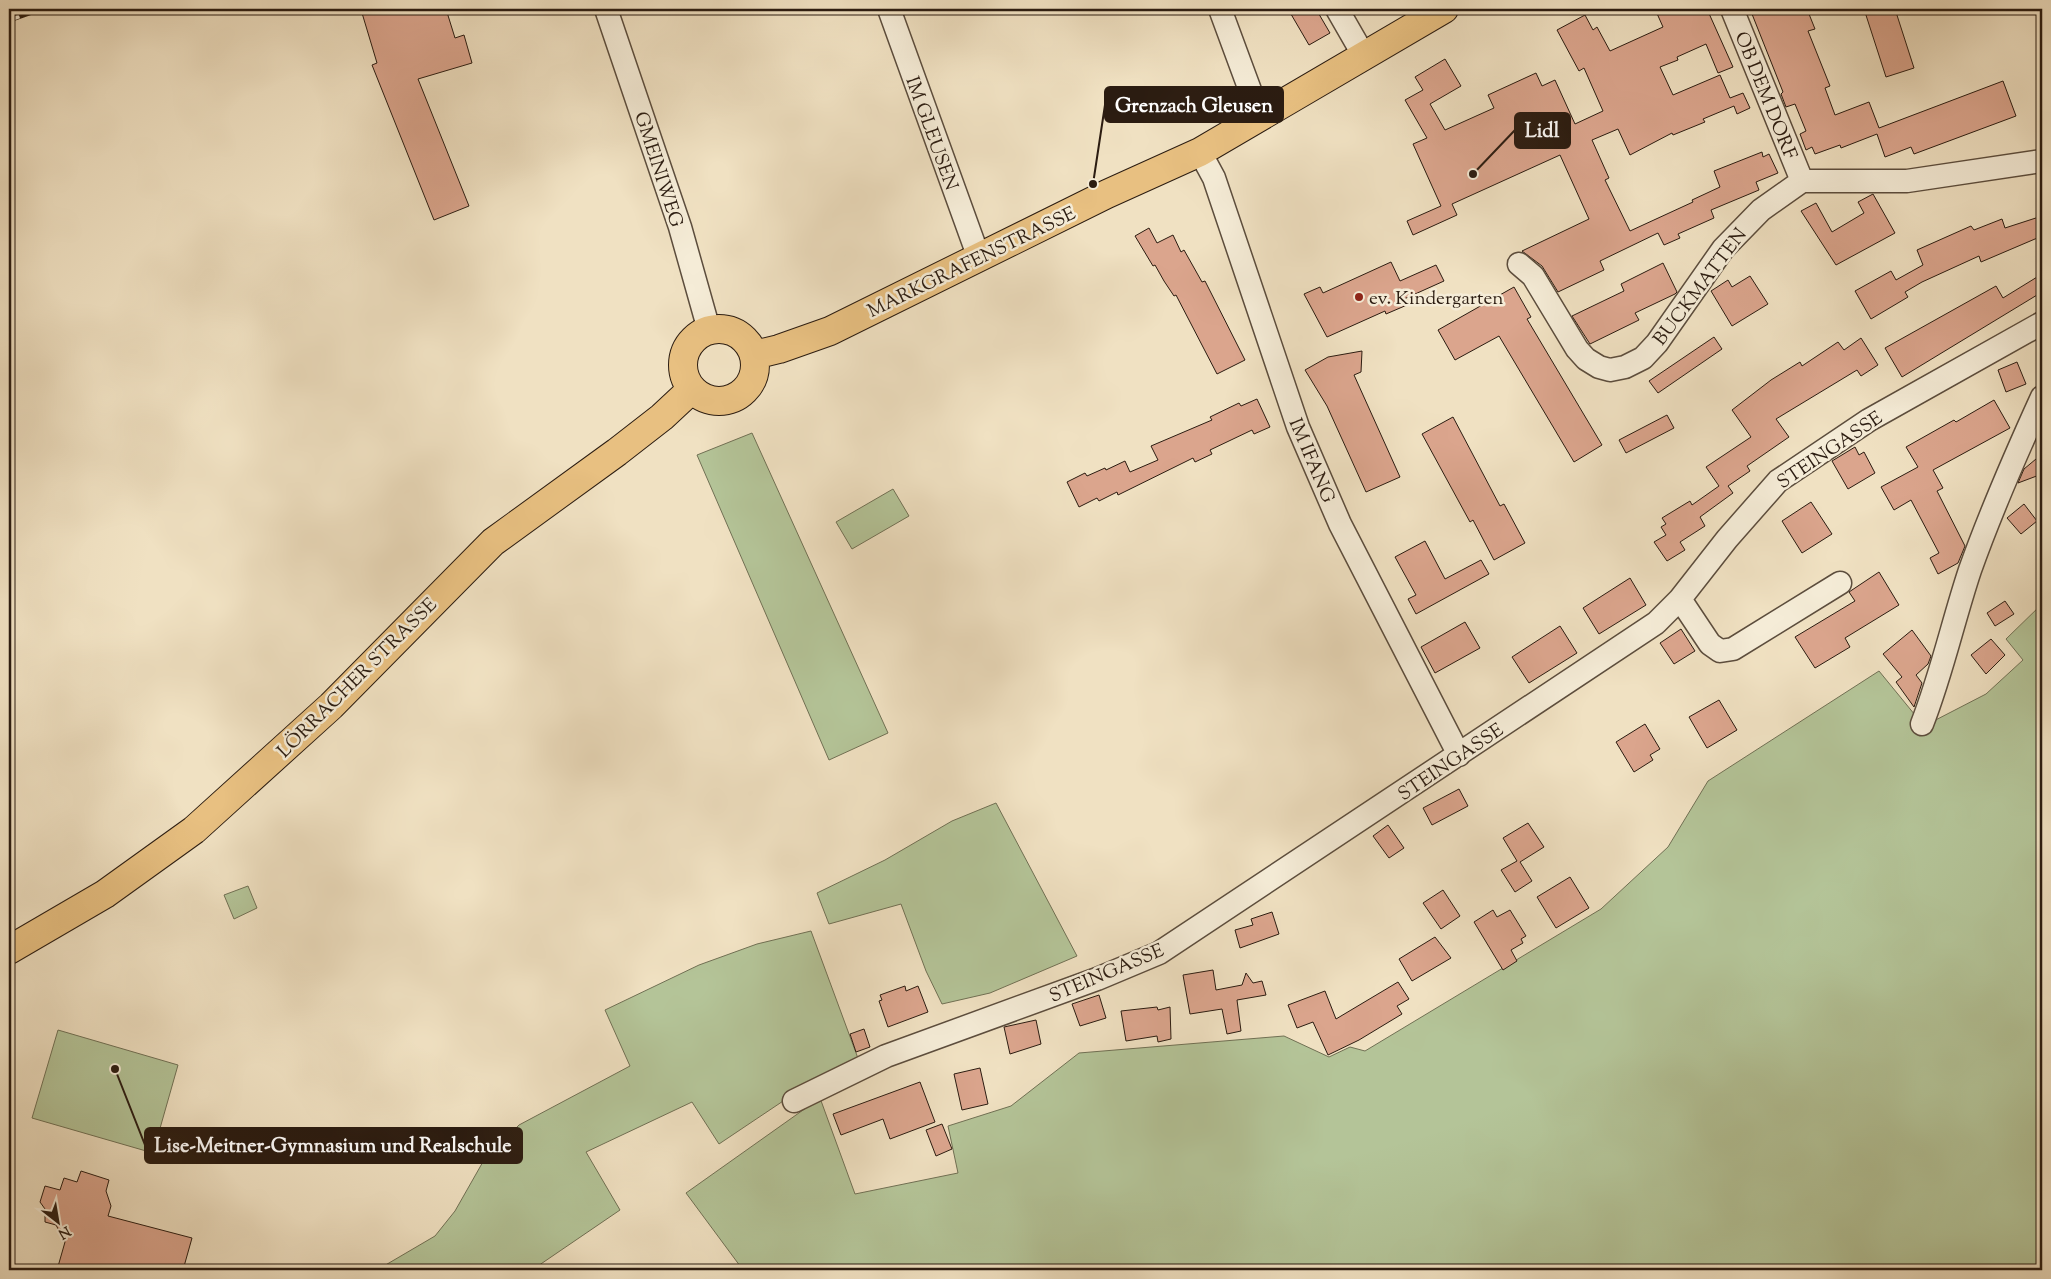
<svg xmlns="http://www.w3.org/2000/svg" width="2051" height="1279" font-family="'Sorts Mill Goudy',serif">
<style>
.green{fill:#b4c498;stroke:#707054}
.building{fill:#dba58d;stroke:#2b1c11}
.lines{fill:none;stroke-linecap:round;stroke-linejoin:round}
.minor-casing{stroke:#5c4d3d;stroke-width:25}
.major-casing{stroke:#2b1c11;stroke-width:30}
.minor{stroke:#f5ecd7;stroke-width:22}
.major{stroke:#e8c081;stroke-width:28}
.rail-casing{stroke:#2b1c11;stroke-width:5.5}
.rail{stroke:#f5ecd7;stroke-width:4;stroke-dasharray:11;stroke-linecap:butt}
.poi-dot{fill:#8f2418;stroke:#f5ecd7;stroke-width:2}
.labels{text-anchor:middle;stroke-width:5;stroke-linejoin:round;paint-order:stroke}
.street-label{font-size:19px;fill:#2b1c11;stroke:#f5ecd7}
.poi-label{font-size:19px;fill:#2b1c11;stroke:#f5ecd7;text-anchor:start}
.leader{fill:none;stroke:#2b1c11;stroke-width:2}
.callout-dot{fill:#2b1c11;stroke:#f5ecd7;stroke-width:2}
.callout{fill:#2b1c11;stroke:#2b1c11;stroke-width:2}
.callout-label{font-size:20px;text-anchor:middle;font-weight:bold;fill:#fff}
</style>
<rect width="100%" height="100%" fill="#f0e1c2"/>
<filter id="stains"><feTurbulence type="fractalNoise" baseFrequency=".004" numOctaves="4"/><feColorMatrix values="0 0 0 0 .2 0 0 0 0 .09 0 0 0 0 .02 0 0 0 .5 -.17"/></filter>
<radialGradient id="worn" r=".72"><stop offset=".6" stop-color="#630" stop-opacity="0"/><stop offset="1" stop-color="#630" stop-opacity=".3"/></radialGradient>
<!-- green -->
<path class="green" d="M 752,433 L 888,733 L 829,760 L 697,455 Z
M 893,489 L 909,516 L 852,549 L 836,522 Z
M 2042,604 L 2042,1270 L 781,1270 L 777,1265 L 758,1270 L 743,1270 L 686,1193 L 820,1098 L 855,1194 L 958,1173 L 948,1126 L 1011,1106 L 1079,1053 L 1284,1036 L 1329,1057 L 1350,1047 L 1365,1051 L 1601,909 L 1668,847 L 1708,781 L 1879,671 L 1924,726 L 1986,694 L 2023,660 L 2006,639 Z
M 996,803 L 1077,956 L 990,993 L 942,1004 L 926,971 L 901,904 L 829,924 L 817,893 L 885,860 L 952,821 Z
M 248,886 L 257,908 L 234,919 L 224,895 Z
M 811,931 L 859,1061 L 813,1081 L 719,1144 L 692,1102 L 586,1152 L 620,1210 L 532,1270 L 377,1270 L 435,1236 L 455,1211 L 484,1160 L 519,1125 L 630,1066 L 605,1010 L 699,965 L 757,944 Z
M 58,1030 L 178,1065 L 153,1153 L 32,1118 Z"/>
<!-- building -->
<path class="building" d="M 376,9 L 446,9 L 455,38 L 464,35 L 472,63 L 418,79 L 469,206 L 434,220 L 372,65 L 377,63 L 362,13 Z
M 1288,9 L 1316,9 L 1330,33 L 1309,45 Z
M 1655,9 L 1707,9 L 1733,67 L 1718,73 L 1706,44 L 1677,57 L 1678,60 L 1660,67 L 1673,95 L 1720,75 L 1730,98 L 1743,93 L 1750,108 L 1737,114 L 1734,106 L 1703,119 L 1705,122 L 1673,135 L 1672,133 L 1630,155 L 1618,129 L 1592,140 L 1609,178 L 1605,180 L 1630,231 L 1693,202 L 1692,200 L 1720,187 L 1714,171 L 1762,152 L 1763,157 L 1769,154 L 1778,173 L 1756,182 L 1759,190 L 1711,210 L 1714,218 L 1678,234 L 1680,238 L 1664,245 L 1658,233 L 1600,261 L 1604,270 L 1558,292 L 1542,266 L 1522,251 L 1589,219 L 1560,155 L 1452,204 L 1457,215 L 1413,235 L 1407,221 L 1441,206 L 1413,144 L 1427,138 L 1405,100 L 1423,90 L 1415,77 L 1445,59 L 1461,86 L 1430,104 L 1445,130 L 1494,108 L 1488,95 L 1536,73 L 1542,86 L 1555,80 L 1575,124 L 1603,111 L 1584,68 L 1579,71 L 1557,30 L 1585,15 L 1593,30 L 1597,27 L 1610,51 L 1663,27 Z
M 1750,9 L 1807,9 L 1815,29 L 1808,31 L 1830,86 L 1825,88 L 1835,115 L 1869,102 L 1879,128 L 2003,81 L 2016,116 L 1914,154 L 1911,147 L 1885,157 L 1877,134 L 1841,148 L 1840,145 L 1815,154 L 1812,147 L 1806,150 L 1800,134 L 1806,131 L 1795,104 L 1786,107 L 1781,94 L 1783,92 Z
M 1864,9 L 1895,9 L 1914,68 L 1886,77 Z
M 1873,194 L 1895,233 L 1836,265 L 1801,211 L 1816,203 L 1832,232 L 1864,213 L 1858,202 Z
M 2042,216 L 2042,236 L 1981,262 L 1979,256 L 1922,282 L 1905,292 L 1908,297 L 1871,319 L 1855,291 L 1891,271 L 1896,280 L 1923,265 L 1917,250 L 1971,226 L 1974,230 L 2002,219 L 2005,228 Z
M 1149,228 L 1157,243 L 1173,235 L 1181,252 L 1184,250 L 1202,282 L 1205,281 L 1245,360 L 1217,374 L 1176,295 L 1174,296 L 1164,281 L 1155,265 L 1153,266 L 1135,236 Z
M 1391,262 L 1400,281 L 1436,265 L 1444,281 L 1404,299 L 1407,305 L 1386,314 L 1385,311 L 1327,337 L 1304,294 L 1320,287 L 1323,293 Z
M 1663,263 L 1677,292 L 1675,294 L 1635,313 L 1639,320 L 1590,344 L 1572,316 L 1624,291 L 1621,284 Z
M 2042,274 L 2042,292 L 1902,377 L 1885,348 L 1996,286 L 2003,298 Z
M 1750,276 L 1768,304 L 1732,326 L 1711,291 L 1728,280 L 1732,287 Z
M 1514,287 L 1531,317 L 1527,319 L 1602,445 L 1574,462 L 1499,336 L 1455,360 L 1438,330 Z
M 1714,337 L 1722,349 L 1658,393 L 1649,381 Z
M 1861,338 L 1878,365 L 1861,376 L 1857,370 L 1776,419 L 1789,437 L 1747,466 L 1750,471 L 1728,486 L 1733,493 L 1700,517 L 1705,526 L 1680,542 L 1685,550 L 1667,561 L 1654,542 L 1666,535 L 1661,527 L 1666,524 L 1662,518 L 1690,501 L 1692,505 L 1719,486 L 1706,467 L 1751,437 L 1732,410 L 1771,380 L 1800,362 L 1802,366 L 1838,342 L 1844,350 Z
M 1362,351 L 1361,372 L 1354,375 L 1400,477 L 1366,492 L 1327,406 L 1305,370 L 1328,357 Z
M 2017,362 L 2026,384 L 2006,392 L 1998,370 Z
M 1257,399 L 1270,427 L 1254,434 L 1252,430 L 1210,450 L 1212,454 L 1195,462 L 1193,458 L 1118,495 L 1117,492 L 1099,501 L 1097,498 L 1079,507 L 1067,482 L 1085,473 L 1087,476 L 1105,468 L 1106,470 L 1125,461 L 1130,472 L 1158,460 L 1151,446 L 1212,420 L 1210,417 L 1239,403 L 1241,406 Z
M 1994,400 L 2010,428 L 1933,470 L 1943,488 L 1937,491 L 1965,546 L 1958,563 L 1938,574 L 1930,558 L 1939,553 L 1911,500 L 1894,510 L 1881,487 L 1918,467 L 1906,447 L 1954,420 L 1956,422 Z
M 1667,415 L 1674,428 L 1626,453 L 1619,440 Z
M 1453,417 L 1500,506 L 1504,504 L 1525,543 L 1494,560 L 1473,520 L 1470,522 L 1422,434 Z
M 1855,447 L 1859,455 L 1864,452 L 1875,473 L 1848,489 L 1832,461 Z
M 2042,454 L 2042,474 L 2018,483 L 2024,469 Z
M 1811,502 L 1832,534 L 1802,553 L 1782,521 Z
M 2024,504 L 2037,521 L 2021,534 L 2007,518 Z
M 1425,541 L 1445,579 L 1481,560 L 1489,574 L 1416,614 L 1408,599 L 1416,595 L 1395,557 Z
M 1879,572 L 1899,605 L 1845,638 L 1850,647 L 1815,668 L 1795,637 L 1855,601 L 1849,592 Z
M 1630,578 L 1646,605 L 1599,634 L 1583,608 Z
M 2005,601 L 2014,614 L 1995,626 L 1987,613 Z
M 1465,622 L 1480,648 L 1435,673 L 1421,647 Z
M 1560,626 L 1577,653 L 1529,683 L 1512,657 Z
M 1681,629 L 1695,651 L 1674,664 L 1660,643 Z
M 1912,630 L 1931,656 L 1928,664 L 1916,675 L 1922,683 L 1914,707 L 1896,682 L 1902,677 L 1883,654 Z
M 1991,639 L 2005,655 L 1986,674 L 1971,655 Z
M 1719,700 L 1737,730 L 1707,748 L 1689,717 Z
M 1645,724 L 1660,749 L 1650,755 L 1653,760 L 1634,772 L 1616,742 Z
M 1459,789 L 1468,806 L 1432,825 L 1423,808 Z
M 1528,823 L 1544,847 L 1520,862 L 1532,881 L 1515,892 L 1501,870 L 1517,861 L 1503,838 Z
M 1388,825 L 1404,848 L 1389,858 L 1373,836 Z
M 1570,877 L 1589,908 L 1556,928 L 1537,897 Z
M 1443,890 L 1460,916 L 1441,929 L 1423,903 Z
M 1493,910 L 1497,917 L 1510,910 L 1526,936 L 1521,939 L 1523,943 L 1511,950 L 1517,961 L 1503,970 L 1474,922 Z
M 1272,912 L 1279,934 L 1240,948 L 1235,930 L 1253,925 L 1251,919 Z
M 1435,937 L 1451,958 L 1412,981 L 1399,959 Z
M 1213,970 L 1216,990 L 1242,985 L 1246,973 L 1253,983 L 1262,981 L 1266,995 L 1237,1000 L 1241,1031 L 1227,1034 L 1222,1009 L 1190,1014 L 1183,975 Z
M 1398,982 L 1409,999 L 1397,1006 L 1402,1014 L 1359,1040 L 1328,1055 L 1313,1022 L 1297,1028 L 1288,1005 L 1325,991 L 1336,1019 Z
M 905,986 L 906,991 L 918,986 L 928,1012 L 888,1027 L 879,1001 L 882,1000 L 880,995 Z
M 1099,995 L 1106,1018 L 1080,1026 L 1072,1004 Z
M 1157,1007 L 1158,1010 L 1170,1007 L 1171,1039 L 1158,1042 L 1157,1036 L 1126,1041 L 1121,1011 Z
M 1036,1020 L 1041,1044 L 1010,1054 L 1004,1027 Z
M 864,1029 L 870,1047 L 856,1052 L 850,1034 Z
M 980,1068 L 988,1104 L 962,1110 L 954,1074 Z
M 920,1082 L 935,1122 L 890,1139 L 883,1119 L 841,1135 L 833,1114 Z
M 942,1124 L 952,1149 L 936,1156 L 926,1130 Z
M 81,1171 L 109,1180 L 106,1191 L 111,1206 L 108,1216 L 192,1238 L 183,1270 L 57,1270 L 65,1242 L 56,1225 L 45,1222 L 45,1209 L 40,1202 L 45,1186 L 60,1190 L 64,1178 L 77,1182 Z"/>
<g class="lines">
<defs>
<path id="minor" d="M 606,9 L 680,227 L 709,330
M 889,9 L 979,258
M 1220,9 L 1254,101 L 1263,116
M 1337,9 L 1364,56
M 1732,9 L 1802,181
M 1200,152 L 1214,178 L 1298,427 L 1340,524 L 1459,755
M 1519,264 L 1533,276 L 1577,349 L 1586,359 L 1599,367 L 1610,370 L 1625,367 L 1643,358 L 1657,343 L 1723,249 L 1761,210 L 1802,181 L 1907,181 L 2042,161
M 1680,599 L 1710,644 L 1720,651 L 1733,649 L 1840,583
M 1922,724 C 1942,673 1953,621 1970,570 C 1991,511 2016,454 2042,397
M 794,1101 L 886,1056 L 1097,979 L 1159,953 L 1656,623 L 1680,599 L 1727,539 L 1778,481 L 1869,420 L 2042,323"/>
<path id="major" d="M683 365a36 36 0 1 1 72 0a36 36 0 1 1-72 0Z
M 754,355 L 779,349 L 830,331 L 1107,194 L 1200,152 L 1444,9
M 9,950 L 105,894 L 194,830 L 331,706 L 493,542 L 617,452 L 662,417 L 692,389"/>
</defs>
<!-- minor casing -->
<use href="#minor" class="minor-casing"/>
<!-- major casing -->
<use href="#major" class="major-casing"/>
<!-- minor -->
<use href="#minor" class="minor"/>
<!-- major -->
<use href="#major" class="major"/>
<defs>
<path id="rail" d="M 9,10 L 13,9
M 9,20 L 40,9"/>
</defs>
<!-- rail casing -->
<use href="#rail" class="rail-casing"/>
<!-- rail -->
<use href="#rail" class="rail"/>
</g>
<!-- markers -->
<circle class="poi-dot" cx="1359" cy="297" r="5"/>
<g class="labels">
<!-- street labels -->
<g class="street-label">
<text transform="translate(1767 95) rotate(68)" y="7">OB DEM DORF</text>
<text transform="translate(933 133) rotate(70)" y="7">IM GLEUSEN</text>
<text transform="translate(660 169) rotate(72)" y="7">GMEINIWEG</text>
<text transform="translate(971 261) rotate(-26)" y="7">MARKGRAFENSTRASSE</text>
<text transform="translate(1699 286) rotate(-53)" y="7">BUCKMATTEN</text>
<text transform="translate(1829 449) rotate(-34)" y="7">STEINGASSE</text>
<text transform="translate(1313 460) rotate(67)" y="7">IM IFANG</text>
<text transform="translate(356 677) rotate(-45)" y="7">LÖRRACHER STRASSE</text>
<text transform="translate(1450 761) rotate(-34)" y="7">STEINGASSE</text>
<text transform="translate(1106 972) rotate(-23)" y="7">STEINGASSE</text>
</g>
<!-- poi labels -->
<g class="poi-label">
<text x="1369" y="304">ev. Kindergarten</text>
</g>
</g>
<!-- callouts -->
<path class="leader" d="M1093 184L1105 105M1473 174L1515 130M115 1069L145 1145"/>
<g class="callout-dot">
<circle cx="1093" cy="184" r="5"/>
<circle cx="1473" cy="174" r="5"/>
<circle cx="115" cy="1069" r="5"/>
</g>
<g class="callout">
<rect x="1105" y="87" width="178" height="35" rx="5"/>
<rect x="1515" y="113" width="55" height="35" rx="5"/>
<rect x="145" y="1128" width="377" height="35" rx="5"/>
</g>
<g class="callout-label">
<text x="1194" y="112">Grenzach Gleusen</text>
<text x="1542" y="137">Lidl</text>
<text x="333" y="1152">Lise-Meitner-Gymnasium und Realschule</text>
</g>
<!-- margin -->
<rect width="2051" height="1279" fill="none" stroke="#f0e1c2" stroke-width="30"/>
<rect x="10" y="10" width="2031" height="1259" fill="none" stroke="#2b1c11" stroke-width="2.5"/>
<rect x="15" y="15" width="2021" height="1249" fill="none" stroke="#2b1c11"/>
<!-- north arrow -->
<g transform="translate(58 1222) rotate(149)" stroke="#f5ecd7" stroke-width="4" paint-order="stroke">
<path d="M0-4L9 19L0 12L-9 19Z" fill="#2b1c11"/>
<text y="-8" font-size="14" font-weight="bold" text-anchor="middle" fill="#2b1c11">N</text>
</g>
<rect width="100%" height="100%" filter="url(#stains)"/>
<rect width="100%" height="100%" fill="url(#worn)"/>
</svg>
